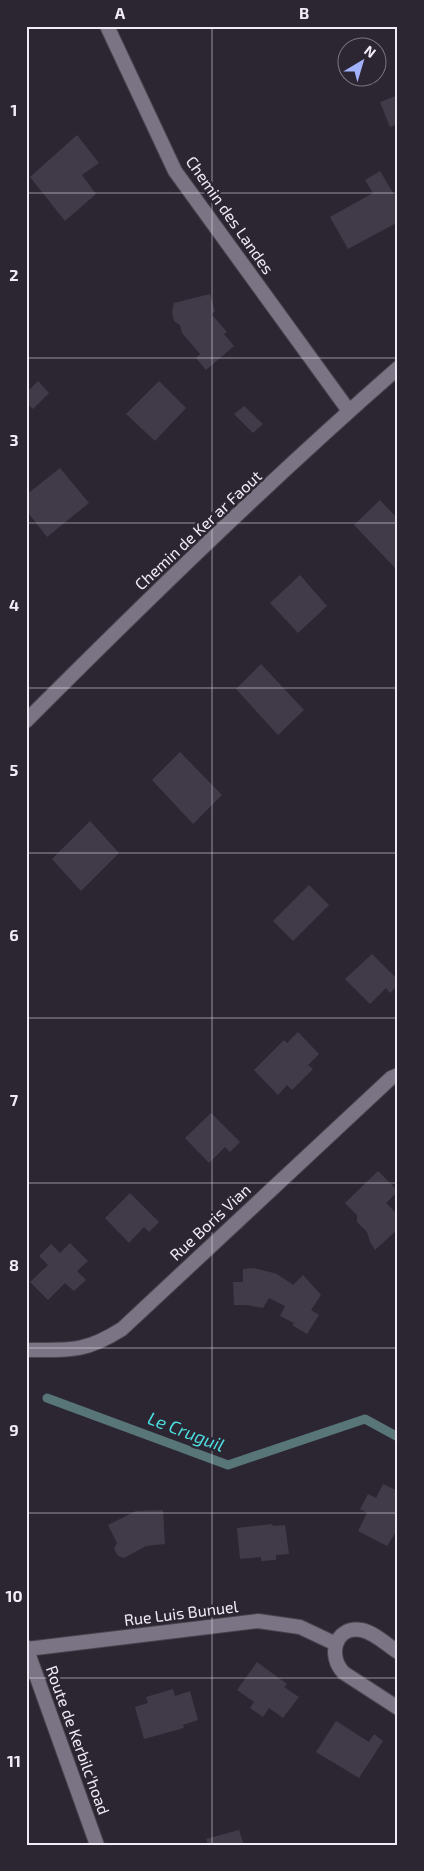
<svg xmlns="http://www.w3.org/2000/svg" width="424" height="1871" font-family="'Exo 2',sans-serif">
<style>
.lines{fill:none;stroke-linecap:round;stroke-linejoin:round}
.stream{stroke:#587678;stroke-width:9}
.building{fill:#413b49}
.minor-casing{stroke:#49444f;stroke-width:16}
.minor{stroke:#7b7484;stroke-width:14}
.grid{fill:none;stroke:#f0ecf5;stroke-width:1;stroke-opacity:0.55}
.labels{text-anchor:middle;stroke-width:5;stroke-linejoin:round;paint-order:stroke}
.street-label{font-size:16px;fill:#f0ecf5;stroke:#2c2633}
.water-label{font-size:18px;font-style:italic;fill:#4cdbdc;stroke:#2c2633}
.neatline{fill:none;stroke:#f0ecf5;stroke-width:2}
.grid-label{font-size:16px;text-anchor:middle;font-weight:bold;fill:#f0ecf5}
</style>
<rect width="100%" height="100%" fill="#2c2633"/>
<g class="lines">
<!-- stream -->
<path class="stream" d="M 47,1398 L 228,1465 L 365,1419 L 398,1437"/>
</g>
<!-- building -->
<path class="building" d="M 398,95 L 398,124 L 390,127 L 380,102 Z
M 77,135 L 99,163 L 82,175 L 96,194 L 65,221 L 30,177 Z
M 380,171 L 398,201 L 398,222 L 348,249 L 330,217 L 373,193 L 365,180 Z
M 210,294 L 215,312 L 212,313 L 212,315 L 227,332 L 224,334 L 234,346 L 206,370 L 196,358 L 200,354 L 182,333 L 180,325 L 174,321 L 172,312 L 174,303 Z
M 38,381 L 49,393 L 33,409 L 26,402 L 26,393 Z
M 159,381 L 186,408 L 155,441 L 126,414 Z
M 244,406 L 263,424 L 253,433 L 234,414 Z
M 60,468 L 89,503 L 47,537 L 26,510 L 26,495 Z
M 380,500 L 398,519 L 398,571 L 354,525 Z
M 300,575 L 327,606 L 298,633 L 270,603 Z
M 261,664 L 304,710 L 278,735 L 236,689 Z
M 180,752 L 222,795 L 193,824 L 152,780 Z
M 90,821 L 119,853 L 81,891 L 52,859 Z
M 309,885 L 329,905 L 293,941 L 273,921 Z
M 372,954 L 398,980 L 398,985 L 390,993 L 386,988 L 370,1004 L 345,979 Z
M 298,1032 L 319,1054 L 308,1065 L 313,1069 L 292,1090 L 287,1085 L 278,1095 L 254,1070 L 284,1040 L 287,1043 Z
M 211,1113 L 240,1142 L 230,1152 L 225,1147 L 209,1163 L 185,1138 Z
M 378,1171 L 398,1191 L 386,1203 L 398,1215 L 398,1229 L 375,1250 L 370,1242 L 367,1232 L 357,1222 L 357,1215 L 345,1203 Z
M 130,1193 L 159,1222 L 149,1232 L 144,1227 L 129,1243 L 105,1218 Z
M 70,1243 L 88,1261 L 77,1271 L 86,1280 L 74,1291 L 65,1283 L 48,1300 L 30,1282 L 48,1265 L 39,1256 L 51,1244 L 60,1253 Z
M 254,1268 L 277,1274 L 293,1285 L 303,1275 L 321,1295 L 311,1310 L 319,1315 L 307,1334 L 292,1325 L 294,1323 L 280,1316 L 285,1306 L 269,1298 L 263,1308 L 247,1305 L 234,1305 L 233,1282 L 243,1282 L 243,1269 Z
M 383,1484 L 398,1491 L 398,1529 L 387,1546 L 358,1531 L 367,1513 L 360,1509 L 368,1494 L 376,1498 Z
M 163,1510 L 165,1544 L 146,1546 L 124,1558 L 118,1556 L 114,1549 L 117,1543 L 108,1525 L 136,1511 Z
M 272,1524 L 273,1526 L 285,1525 L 289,1554 L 276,1555 L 276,1560 L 261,1561 L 261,1557 L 240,1559 L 237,1528 Z
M 257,1662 L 287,1684 L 284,1687 L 299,1697 L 283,1718 L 269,1708 L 263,1717 L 250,1708 L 254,1702 L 237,1690 Z
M 173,1689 L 175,1696 L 190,1691 L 198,1720 L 183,1725 L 184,1728 L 144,1739 L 135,1707 L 148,1703 L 146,1697 Z
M 336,1721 L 369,1742 L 374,1734 L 383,1741 L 359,1778 L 316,1752 Z
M 239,1830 L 244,1845 L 208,1845 L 206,1839 Z"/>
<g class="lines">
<defs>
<path id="minor" d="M 107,26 L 175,171 L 349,411
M 26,721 C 147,600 269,481 398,368
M 26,1350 C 69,1350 84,1353 122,1329 L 391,1078 L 398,1075
M 26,1647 L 97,1845
M 27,1649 L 258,1621 L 300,1627 L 336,1644
M 398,1652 C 387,1645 374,1632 361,1630 C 335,1626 327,1656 344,1673 L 398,1708"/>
</defs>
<!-- minor casing -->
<use href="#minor" class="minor-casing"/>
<!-- minor -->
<use href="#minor" class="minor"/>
</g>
<!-- grid -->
<path class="grid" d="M 212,26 L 212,1845M 26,193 L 398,193M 26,358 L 398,358M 26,523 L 398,523M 26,688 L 398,688M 26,853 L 398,853M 26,1018 L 398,1018M 26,1183 L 398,1183M 26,1348 L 398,1348M 26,1513 L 398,1513M 26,1678 L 398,1678"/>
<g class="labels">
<!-- street labels -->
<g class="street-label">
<text transform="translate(230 215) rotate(55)" y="6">Chemin des Landes</text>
<text transform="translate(198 530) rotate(-43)" y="6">Chemin de Ker ar Faout</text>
<text transform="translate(210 1222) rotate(-43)" y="6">Rue Boris Vian</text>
<text transform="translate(181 1613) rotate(-7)" y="6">Rue Luis Bunuel</text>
<text transform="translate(78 1740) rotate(70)" y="6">Route de Kerbilc'hoad</text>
</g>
<!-- water labels -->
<g class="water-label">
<text transform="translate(186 1432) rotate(21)" y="6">Le Cruguil</text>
</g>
</g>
<!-- border -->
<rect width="424" height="1871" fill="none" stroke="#2c2633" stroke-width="55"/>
<!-- north arrow -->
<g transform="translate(362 62) rotate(38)"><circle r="24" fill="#2c2633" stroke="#7a7581"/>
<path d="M0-4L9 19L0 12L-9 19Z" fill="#a3b2fd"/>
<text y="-8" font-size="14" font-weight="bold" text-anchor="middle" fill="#f0ecf5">N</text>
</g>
<rect x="28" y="28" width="368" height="1816" class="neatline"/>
<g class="grid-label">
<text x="120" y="19">A</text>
<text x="304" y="19">B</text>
<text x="14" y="116">1</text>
<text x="14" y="281">2</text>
<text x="14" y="446">3</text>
<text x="14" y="611">4</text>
<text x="14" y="776">5</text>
<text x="14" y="941">6</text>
<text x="14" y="1106">7</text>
<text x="14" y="1271">8</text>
<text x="14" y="1436">9</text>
<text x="14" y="1602">10</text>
<text x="14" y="1767">11</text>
</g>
</svg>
